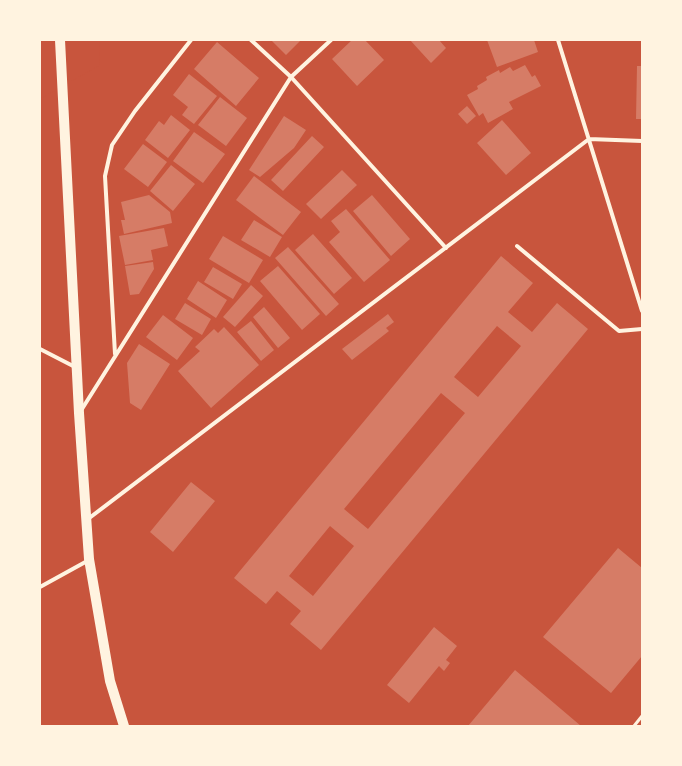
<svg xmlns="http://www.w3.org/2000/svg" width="682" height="766" font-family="Ubuntu,sans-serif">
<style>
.pier{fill:#c8553d}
.building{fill:#d67c66;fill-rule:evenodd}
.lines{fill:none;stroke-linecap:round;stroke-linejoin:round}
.service{stroke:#fff3e0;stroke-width:3}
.minor{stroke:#fff3e0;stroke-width:4}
.primary{stroke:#fff3e0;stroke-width:10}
</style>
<rect width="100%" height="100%" fill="#c8553d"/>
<!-- pier -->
<path class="pier" d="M 40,40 L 99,40 L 100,65 L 40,99 Z"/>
<!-- building -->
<path class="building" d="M 271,40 L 301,40 L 286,55 Z
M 352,40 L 365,40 L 384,60 L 357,86 L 332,59 Z
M 410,40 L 439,40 L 446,48 L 431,63 Z
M 487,40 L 534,40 L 538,52 L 497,67 Z
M 217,42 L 259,78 L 236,106 L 194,69 Z
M 525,65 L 532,77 L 535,75 L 541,86 L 509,102 L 513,109 L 488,123 L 483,113 L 479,116 L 467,95 L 478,89 L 477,86 L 487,80 L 486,77 L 499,70 L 500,73 L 510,67 L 513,71 Z
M 637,66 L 642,66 L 642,119 L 636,119 Z
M 189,74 L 217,96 L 194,124 L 182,115 L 188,107 L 173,95 Z
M 220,97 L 247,118 L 226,146 L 198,125 Z
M 467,106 L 476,116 L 467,124 L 458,114 Z
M 171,115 L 190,130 L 168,158 L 145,140 L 159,121 L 164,125 Z
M 284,116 L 306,130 L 294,148 L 260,177 L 249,170 Z
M 502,120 L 531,153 L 506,175 L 477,143 Z
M 194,132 L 225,154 L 203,183 L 173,161 Z
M 312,136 L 324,147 L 283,191 L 271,180 Z
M 143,144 L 167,162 L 148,187 L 124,169 Z
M 171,165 L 195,184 L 173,211 L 150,191 Z
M 342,170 L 357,185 L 321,219 L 306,204 Z
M 254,176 L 301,212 L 283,235 L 236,200 Z
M 149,195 L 170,212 L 172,223 L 124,234 L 121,220 L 125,220 L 121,202 Z
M 372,195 L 410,239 L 391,256 L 353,211 Z
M 346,209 L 390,260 L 364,282 L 329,242 L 340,232 L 331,221 Z
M 254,220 L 282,237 L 270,257 L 241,240 Z
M 164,228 L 168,246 L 151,250 L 153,260 L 125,265 L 119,236 Z
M 313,234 L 352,278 L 334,294 L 295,250 Z
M 223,236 L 263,260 L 249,283 L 209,259 Z
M 288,247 L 339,304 L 326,316 L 275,258 Z
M 501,256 L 533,283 L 508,312 L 532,332 L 557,303 L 588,329 L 321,650 L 290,624 L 301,611 L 277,591 L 266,604 L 234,578 ZM 497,326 L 521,346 L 478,397 L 454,377 ZM 441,393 L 465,413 L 368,529 L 344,509 ZM 330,526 L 354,546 L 313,596 L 289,576 Z
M 153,262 L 154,269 L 139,294 L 130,295 L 125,266 Z
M 278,266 L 320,314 L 302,330 L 260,281 Z
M 213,267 L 242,284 L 233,299 L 204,282 Z
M 198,281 L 227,300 L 216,318 L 187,299 Z
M 251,285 L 263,296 L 235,327 L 223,317 Z
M 185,303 L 211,319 L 202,335 L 175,319 Z
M 264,307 L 290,338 L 278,348 L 253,317 Z
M 388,314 L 394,322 L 386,328 L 389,331 L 352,360 L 342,349 Z
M 163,315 L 193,338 L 177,360 L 146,337 Z
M 251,321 L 274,350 L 261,361 L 237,332 Z
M 224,327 L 259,365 L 211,408 L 178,371 L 200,351 L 195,347 L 214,329 L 218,333 Z
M 139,344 L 170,364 L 141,410 L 130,403 L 127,363 Z
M 191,482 L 215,501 L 173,552 L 150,532 Z
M 618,548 L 642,568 L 642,656 L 611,693 L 543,637 Z
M 434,627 L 457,646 L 446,660 L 450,663 L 444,671 L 439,666 L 409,703 L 387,685 Z
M 515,670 L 581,726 L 468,726 Z"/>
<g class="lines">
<!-- service -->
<path class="service" d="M 634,726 L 642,716"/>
<!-- minor -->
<path class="minor" d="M 251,40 L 291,77 L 446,248
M 558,40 L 642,311
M 517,246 L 619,331 L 642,329
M 40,349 L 75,367
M 115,354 L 105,176 L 112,145 L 135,111 L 191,40
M 82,409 L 291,77 L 331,40
M 88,519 L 589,139 L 642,141
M 40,587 L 89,560"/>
<!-- primary -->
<path class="primary" d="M 60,40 L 79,413 L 89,559 L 110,681 L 124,726"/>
</g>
<!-- border -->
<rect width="682" height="766" fill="none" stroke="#fff3e0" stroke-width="82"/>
</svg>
